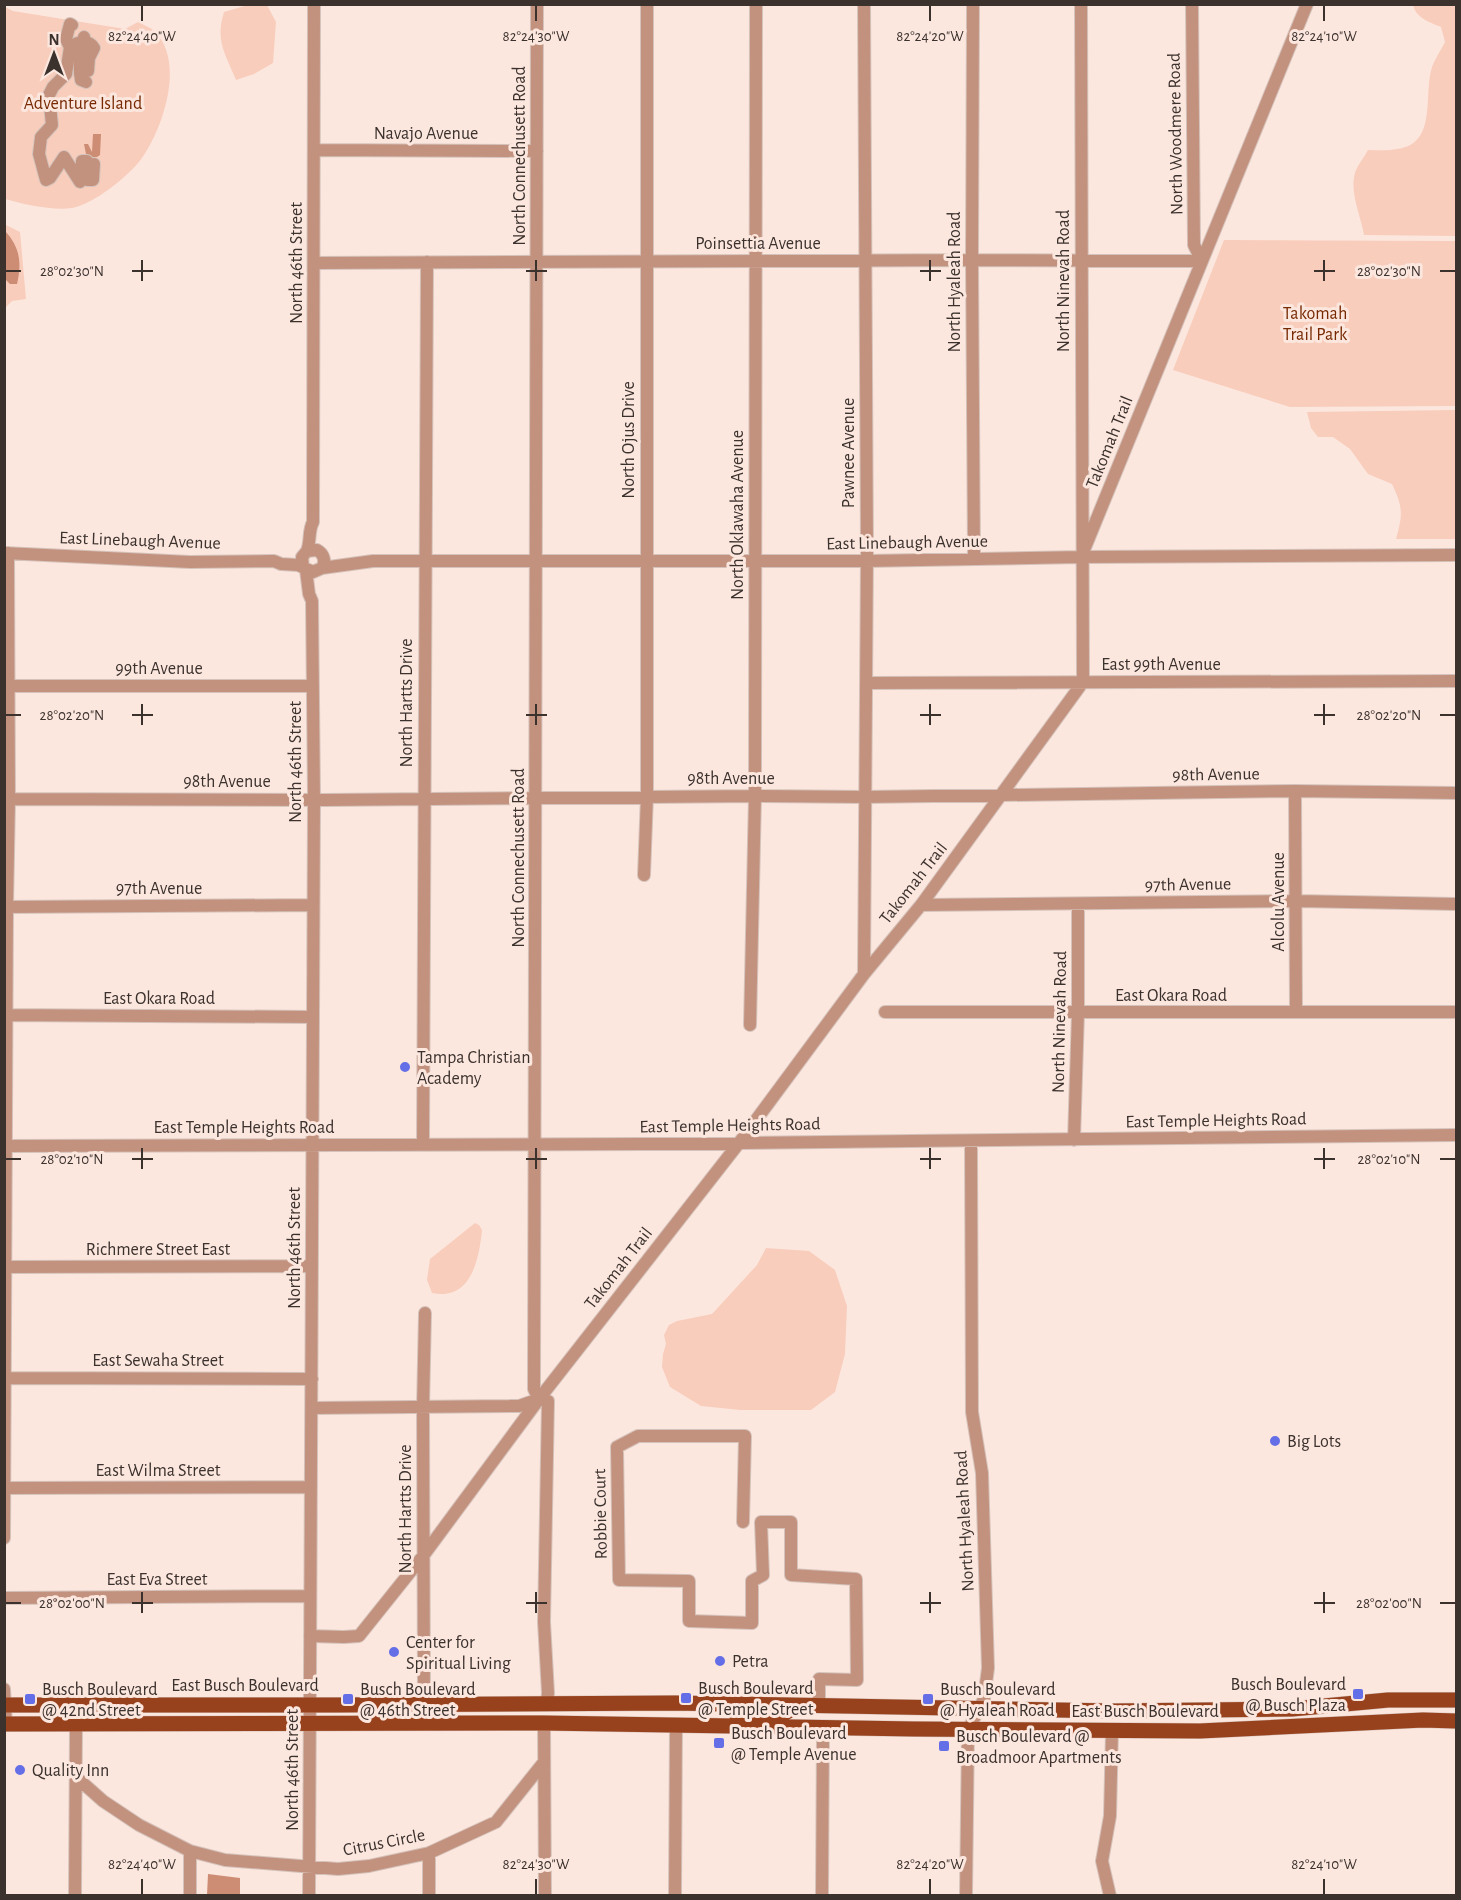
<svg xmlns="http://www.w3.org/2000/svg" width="1461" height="1900" font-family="'Alegreya Sans',sans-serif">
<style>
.green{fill:#f8cdbc}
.water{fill:#cd8c74}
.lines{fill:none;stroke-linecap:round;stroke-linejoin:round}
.minor-casing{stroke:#d5c3bb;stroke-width:14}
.major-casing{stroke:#d5c3bb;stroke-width:16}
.minor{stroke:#c3927f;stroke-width:12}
.major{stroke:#98421d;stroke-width:15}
.ticks{fill:none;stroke:#3b312d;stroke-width:2}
.poi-dot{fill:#646ee6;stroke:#fce7df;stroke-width:2}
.labels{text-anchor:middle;stroke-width:6;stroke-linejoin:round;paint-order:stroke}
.park-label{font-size:18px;fill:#772902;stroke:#fce7df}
.street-label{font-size:18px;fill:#3b312d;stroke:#fce7df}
.poi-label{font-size:18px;fill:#3b312d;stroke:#fce7df;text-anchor:start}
.ticks-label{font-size:15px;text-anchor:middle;fill:#3b312d;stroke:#fce7df;stroke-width:6;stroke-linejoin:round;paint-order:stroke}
</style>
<rect width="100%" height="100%" fill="#fce7df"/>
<!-- green -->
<path class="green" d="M 248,5 L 267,5 L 276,22 L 273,63 L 254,74 L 236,80 C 225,53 215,41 224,12 Z
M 1413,5 L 1456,5 L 1456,236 L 1364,235 C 1361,216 1348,190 1356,170 C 1359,163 1365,156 1368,150 C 1378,150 1388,151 1397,149 C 1438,144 1423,95 1432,67 C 1435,59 1441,50 1445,42 L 1441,27 C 1429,22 1416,18 1413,5 Z
M 5,7 L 13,11 L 125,29 L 138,22 C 143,25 150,27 154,31 C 186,61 163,128 142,158 C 129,176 94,204 72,208 C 54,211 22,204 5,199 Z
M 4,224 L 20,232 L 26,299 L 12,301 L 5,308 Z
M 1224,240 L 1456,241 L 1456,406 L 1290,407 L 1173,370 Z
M 1456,410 L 1456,539 L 1396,539 C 1403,514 1403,507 1392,484 L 1368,474 L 1350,449 L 1333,437 L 1318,437 L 1311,428 L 1307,412 Z
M 475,1223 L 479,1225 L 482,1230 C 479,1260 471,1301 432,1293 L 427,1280 L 430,1259 Z
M 766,1248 L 809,1251 L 835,1270 L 847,1306 L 845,1354 L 835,1392 L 811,1410 L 740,1410 L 701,1406 L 670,1387 L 662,1367 L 663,1354 L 666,1344 L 664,1335 L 669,1325 L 677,1321 L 712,1314 L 757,1265 Z"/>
<!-- water -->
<path class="water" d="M 93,134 L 101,134 L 100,155 L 97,157 L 89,157 L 86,154 L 84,144 L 88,144 L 92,152 Z
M 5,231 C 20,247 22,263 17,284 L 10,284 L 5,279 Z
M 208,1874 L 240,1878 L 240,1895 L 207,1895 Z"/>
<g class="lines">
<defs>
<path id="minor" d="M 537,4 L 534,1389 L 539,1399
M 973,4 L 972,260 L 974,558
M 84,37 C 81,52 78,66 81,80 L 86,82
M 70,47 L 66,39 L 70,24 L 72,25
M 88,71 L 89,58 L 94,48 C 88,39 78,41 70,47 L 66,74 L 53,87 L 49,95 L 52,125 L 41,137 L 39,154 L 46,180 L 50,178 L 64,157 L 80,182 L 82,161 L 87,161 L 87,180 L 93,180 L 94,164
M 314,150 L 537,151
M 314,263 L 972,260 L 1202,261 L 1194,245 L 1192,4
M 1084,550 L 1307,4
M 307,551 C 311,541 308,531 313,522 L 314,4
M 4,553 L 190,562 L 274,561 L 281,564 L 298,565 L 313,572 L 322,568 C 326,561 324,554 317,550 L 307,551 L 302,557 L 303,567
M 322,568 L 373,561 L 866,561 L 1081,557 L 1456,555
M 306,570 L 309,594 L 312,601 L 314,799 L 309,1896
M 866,683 L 1456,681
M 4,686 L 313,686
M 1295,791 L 1296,1012
M 4,799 L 324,800 L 755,796 L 865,797 L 1295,791 L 1456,793
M 644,875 L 647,796 L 647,4
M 921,905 L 1297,901 L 1456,904
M 4,907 L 313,905
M 864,974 L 867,552 L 864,4
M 885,1012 L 1456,1012
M 4,1015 L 313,1017
M 750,1025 L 755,796 L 756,4
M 1074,1140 L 1078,1013 L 1078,904
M 423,1144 L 427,262
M 4,1146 L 643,1144 L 1456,1135
M 4,1267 L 312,1266
M 4,1378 L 312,1379
M 312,1408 L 519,1406 L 539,1399 L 548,1401 L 544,1622 L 548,1693 L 547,1702
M 4,1488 L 311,1487
M 743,1522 L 745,1436 L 638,1436 L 617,1447 L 619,1580 L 689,1581 L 689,1621 L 752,1623 L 752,1581 L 763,1575 L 761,1522 L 791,1522 L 791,1575 L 856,1579 L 857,1680 L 819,1679 L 819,1704
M 4,1538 L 7,907 L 9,800 L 8,553
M 4,1598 L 310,1596
M 310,1636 L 344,1637 L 359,1636 L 423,1556 L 539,1399 L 739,1143 L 864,974 L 921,905 L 1083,682 L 1081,4
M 4,1689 L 6,1724
M 424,1705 L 423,1408 L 425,1313
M 544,1723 L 545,1896
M 76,1777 L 103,1801 L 139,1825 L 190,1851 L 225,1860 L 338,1869 L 369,1866 L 429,1853 L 496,1822 L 544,1762
M 190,1851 L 190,1896
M 75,1896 L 76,1724
M 429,1896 L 429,1853
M 675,1896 L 676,1724
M 822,1896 L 823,1728
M 966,1896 L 968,1730 L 984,1699 L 988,1668 L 982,1473 L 972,1412 L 971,1141
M 1110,1896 L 1102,1861 L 1110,1816 L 1112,1731"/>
<path id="major" d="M 4,1705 L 336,1705 L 675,1703 L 1113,1711 L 1292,1709 L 1388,1700 L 1456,1700
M 735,1713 L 781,1715 L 798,1706
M 4,1724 L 544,1723 L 914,1729 L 1200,1731 L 1423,1720 L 1456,1721"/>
</defs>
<!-- minor casing -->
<use href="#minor" class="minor-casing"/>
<!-- major casing -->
<use href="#major" class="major-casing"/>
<!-- minor -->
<use href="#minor" class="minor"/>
<!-- major -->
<use href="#major" class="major"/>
</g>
<!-- ticks -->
<path class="ticks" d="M 142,6 L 142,21M 536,6 L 536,21M 930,6 L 930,21M 1324,6 L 1324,21M 142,260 L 142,281M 536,260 L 536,281M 930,260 L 930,281M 1324,260 L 1324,281M 6,271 L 21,271M 132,271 L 153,271M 526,271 L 547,271M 920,271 L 941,271M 1314,271 L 1335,271M 1440,271 L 1455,271M 142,704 L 142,725M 536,704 L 536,725M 930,704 L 930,725M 1324,704 L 1324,725M 6,715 L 21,715M 132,715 L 153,715M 526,715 L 547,715M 920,715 L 941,715M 1314,715 L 1335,715M 1440,715 L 1455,715M 142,1148 L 142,1169M 536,1148 L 536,1169M 930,1148 L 930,1169M 1324,1148 L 1324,1169M 6,1159 L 21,1159M 132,1159 L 153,1159M 526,1159 L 547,1159M 920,1159 L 941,1159M 1314,1159 L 1335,1159M 1440,1159 L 1455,1159M 142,1592 L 142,1613M 536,1592 L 536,1613M 930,1592 L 930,1613M 1324,1592 L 1324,1613M 6,1603 L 21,1603M 132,1603 L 153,1603M 526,1603 L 547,1603M 920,1603 L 941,1603M 1314,1603 L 1335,1603M 1440,1603 L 1455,1603M 142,1879 L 142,1894M 536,1879 L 536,1894M 930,1879 L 930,1894M 1324,1879 L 1324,1894"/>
<!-- markers -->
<g class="poi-dot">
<circle cx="405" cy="1067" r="6"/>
<circle cx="1275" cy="1441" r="6"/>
<circle cx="394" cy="1652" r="6"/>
<circle cx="720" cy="1661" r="6"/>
<rect x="1352" y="1688" width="12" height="12" rx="3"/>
<rect x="680" y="1692" width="12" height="12" rx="3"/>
<rect x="24" y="1693" width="12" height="12" rx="3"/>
<rect x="342" y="1693" width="12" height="12" rx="3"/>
<rect x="922" y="1693" width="12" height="12" rx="3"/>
<rect x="713" y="1737" width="12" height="12" rx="3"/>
<rect x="938" y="1740" width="12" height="12" rx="3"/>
<circle cx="20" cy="1770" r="6"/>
</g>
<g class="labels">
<!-- park labels -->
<g class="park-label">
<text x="83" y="109">Adventure Island</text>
<text x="1315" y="319">Takomah<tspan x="1315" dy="21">Trail Park</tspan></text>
</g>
<!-- street labels -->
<g class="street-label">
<text x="426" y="139">Navajo Avenue</text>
<text transform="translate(1175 134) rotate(-91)" y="6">North Woodmere Road</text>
<text transform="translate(519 156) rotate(-90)" y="6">North Connechusett Road</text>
<text x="758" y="249">Poinsettia Avenue</text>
<text transform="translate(296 263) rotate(-90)" y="6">North 46th Street</text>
<text transform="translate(1063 281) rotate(-90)" y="6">North Ninevah Road</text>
<text transform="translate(954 282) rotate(-90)" y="6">North Hyaleah Road</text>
<text transform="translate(628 440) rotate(-90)" y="6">North Ojus Drive</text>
<text transform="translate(1109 442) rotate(-68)" y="6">Takomah Trail</text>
<text transform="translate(848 453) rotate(-90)" y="6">Pawnee Avenue</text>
<text transform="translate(737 515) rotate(-90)" y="6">North Oklawaha Avenue</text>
<text transform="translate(140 540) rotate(2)" y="6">East Linebaugh Avenue</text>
<text transform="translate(907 542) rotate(-1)" y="6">East Linebaugh Avenue</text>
<text x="1161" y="670">East 99th Avenue</text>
<text x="159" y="674">99th Avenue</text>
<text transform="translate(406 703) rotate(-90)" y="6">North Hartts Drive</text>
<text transform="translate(295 762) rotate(-90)" y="6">North 46th Street</text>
<text transform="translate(1216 774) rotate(-1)" y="6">98th Avenue</text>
<text x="731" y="784">98th Avenue</text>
<text x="227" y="787">98th Avenue</text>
<text transform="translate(518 858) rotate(-90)" y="6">North Connechusett Road</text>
<text transform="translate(913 883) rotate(-52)" y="6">Takomah Trail</text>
<text transform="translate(1188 884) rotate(-1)" y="6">97th Avenue</text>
<text x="159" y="894">97th Avenue</text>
<text transform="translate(1278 902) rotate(-90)" y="6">Alcolu Avenue</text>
<text x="1171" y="1001">East Okara Road</text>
<text x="159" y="1004">East Okara Road</text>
<text transform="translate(1059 1022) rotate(-89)" y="6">North Ninevah Road</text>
<text transform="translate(1216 1120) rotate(-1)" y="6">East Temple Heights Road</text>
<text transform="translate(730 1125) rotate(-1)" y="6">East Temple Heights Road</text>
<text x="244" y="1133">East Temple Heights Road</text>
<text transform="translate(294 1248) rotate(-90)" y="6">North 46th Street</text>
<text x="158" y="1255">Richmere Street East</text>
<text transform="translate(618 1268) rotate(-52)" y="6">Takomah Trail</text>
<text x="158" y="1366">East Sewaha Street</text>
<text x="158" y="1476">East Wilma Street</text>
<text transform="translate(405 1509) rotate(-90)" y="6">North Hartts Drive</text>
<text transform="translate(600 1514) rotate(-91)" y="6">Robbie Court</text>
<text transform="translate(964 1521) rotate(-93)" y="6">North Hyaleah Road</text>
<text x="157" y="1585">East Eva Street</text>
<text x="245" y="1691">East Busch Boulevard</text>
<text x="1145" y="1717">East Busch Boulevard</text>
<text transform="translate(292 1770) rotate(-90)" y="6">North 46th Street</text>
<text transform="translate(384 1842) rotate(-11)" y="6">Citrus Circle</text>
</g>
<!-- poi labels -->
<g class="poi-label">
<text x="417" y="1063">Tampa Christian<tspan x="417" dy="21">Academy</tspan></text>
<text x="1287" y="1447">Big Lots</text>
<text x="406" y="1648">Center for<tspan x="406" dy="21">Spiritual Living</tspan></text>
<text x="732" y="1667">Petra</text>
<text x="1346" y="1690" text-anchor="end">Busch Boulevard<tspan x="1346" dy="21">@ Busch Plaza</tspan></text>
<text x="698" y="1694">Busch Boulevard<tspan x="698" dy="21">@ Temple Street</tspan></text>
<text x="42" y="1695">Busch Boulevard<tspan x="42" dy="21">@ 42nd Street</tspan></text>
<text x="360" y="1695">Busch Boulevard<tspan x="360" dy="21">@ 46th Street</tspan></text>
<text x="940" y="1695">Busch Boulevard<tspan x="940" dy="21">@ Hyaleah Road</tspan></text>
<text x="731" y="1739">Busch Boulevard<tspan x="731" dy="21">@ Temple Avenue</tspan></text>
<text x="956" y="1742">Busch Boulevard @<tspan x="956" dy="21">Broadmoor Apartments</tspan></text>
<text x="32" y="1776">Quality Inn</text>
</g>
</g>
<g class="ticks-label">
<text x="142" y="41">82°24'40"W</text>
<text x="536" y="41">82°24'30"W</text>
<text x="930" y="41">82°24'20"W</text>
<text x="1324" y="41">82°24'10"W</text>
<text x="72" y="276">28°02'30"N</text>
<text x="1389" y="276">28°02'30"N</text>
<text x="72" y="720">28°02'20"N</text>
<text x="1389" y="720">28°02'20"N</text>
<text x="72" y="1164">28°02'10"N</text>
<text x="1389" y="1164">28°02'10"N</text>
<text x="72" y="1608">28°02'00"N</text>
<text x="1389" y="1608">28°02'00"N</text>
<text x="142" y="1869">82°24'40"W</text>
<text x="536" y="1869">82°24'30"W</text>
<text x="930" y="1869">82°24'20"W</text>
<text x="1324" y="1869">82°24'10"W</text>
</g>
<!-- border -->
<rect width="1461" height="1900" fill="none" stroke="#3b312d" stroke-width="12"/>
<!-- north arrow -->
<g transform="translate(54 54)" stroke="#fce7df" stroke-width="4.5" paint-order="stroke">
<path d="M0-4.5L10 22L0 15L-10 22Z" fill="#3b312d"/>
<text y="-9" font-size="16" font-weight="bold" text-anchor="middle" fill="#3b312d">N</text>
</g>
</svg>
